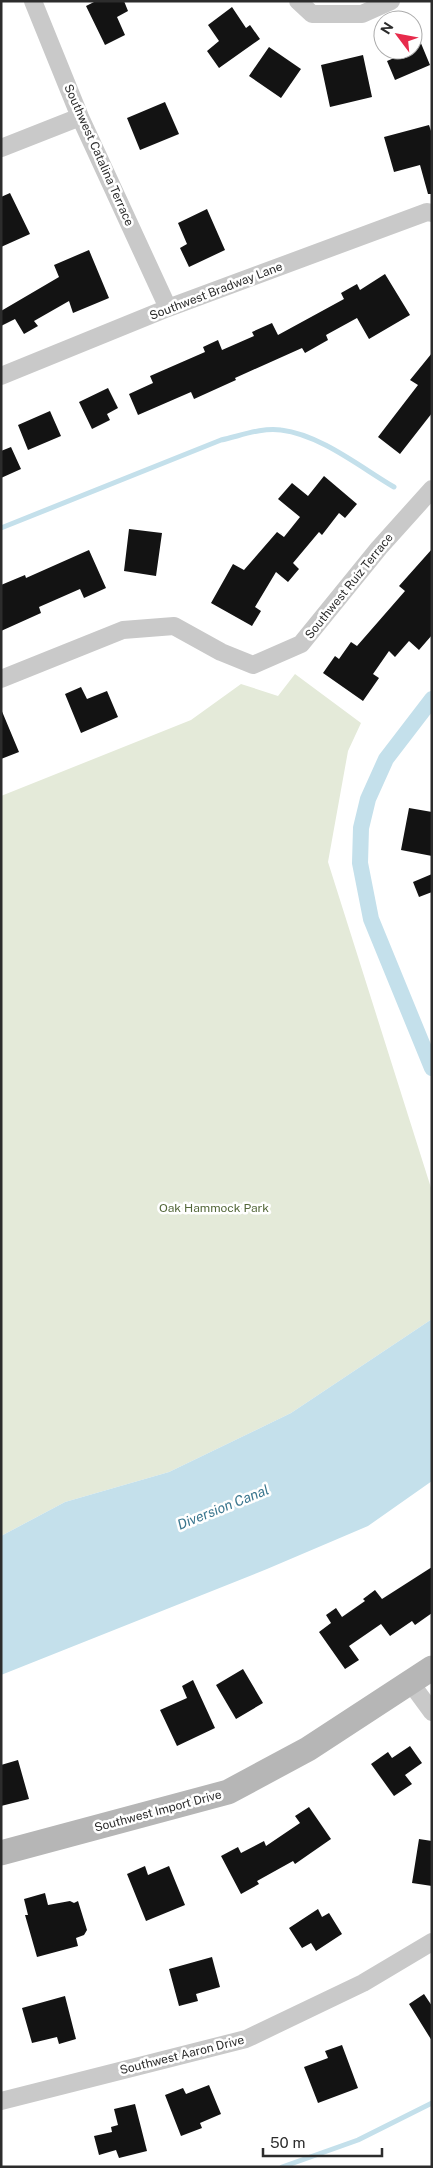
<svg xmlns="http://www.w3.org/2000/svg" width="433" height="2168" font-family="'Public Sans',sans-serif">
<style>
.green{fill:#e4ead9}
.water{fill:#c4e0eb}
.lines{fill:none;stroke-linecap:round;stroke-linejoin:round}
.stream{stroke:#c4e0eb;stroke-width:5}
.canal{stroke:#c4e0eb;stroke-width:16}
.building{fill:#131313}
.street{stroke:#c9c9c9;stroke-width:18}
.secondary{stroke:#b6b6b6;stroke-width:25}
.labels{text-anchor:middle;stroke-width:5;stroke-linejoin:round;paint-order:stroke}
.street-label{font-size:12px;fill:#2c2c2c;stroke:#fff}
.park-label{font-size:12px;fill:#54683a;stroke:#fff}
.water-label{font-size:14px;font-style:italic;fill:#3a768e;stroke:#fff}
</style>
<rect width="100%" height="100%" fill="#fff"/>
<!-- green -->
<path class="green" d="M 295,674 L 361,723 L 348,751 L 328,862 L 432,1191 L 432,1319 L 291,1413 L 169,1472 L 65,1502 L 1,1536 L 1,796 L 191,720 L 241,684 L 278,696 Z"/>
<!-- water -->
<path class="water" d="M 432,1319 L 432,1481 L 368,1526 L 267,1569 L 1,1675 L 1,1536 L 65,1502 L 169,1472 L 291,1413 Z"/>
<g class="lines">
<!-- stream -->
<path class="stream" d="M 1,528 L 221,440 C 240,436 262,427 281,430 C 321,435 360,467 394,487
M 282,2167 L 358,2140 L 432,2103"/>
<!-- canal -->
<path class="canal" d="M 432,699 L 386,759 L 368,799 L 361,828 L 360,863 L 371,919 L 432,1068"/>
</g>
<!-- building -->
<path class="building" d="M 96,1 L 124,1 L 128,11 L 117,17 L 125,35 L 105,45 L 86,6 Z
M 232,7 L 246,28 L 250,25 L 260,39 L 219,68 L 207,51 L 219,41 L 208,25 Z
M 413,24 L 430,65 L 395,80 L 387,61 L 413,50 Z
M 269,47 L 301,69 L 281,98 L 249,76 Z
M 363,55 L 372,97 L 330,107 L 321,65 Z
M 165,102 L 179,134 L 140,150 L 127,118 Z
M 429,125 L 432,134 L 432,194 L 428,194 L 420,165 L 394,172 L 384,137 Z
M 10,193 L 30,234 L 1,247 L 1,197 Z
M 207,209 L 225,250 L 189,267 L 180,248 L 187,244 L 178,223 Z
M 89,250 L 109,298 L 73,313 L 69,301 L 34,321 L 38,326 L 24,334 L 15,319 L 1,326 L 1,311 L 59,277 L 54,265 Z
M 385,274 L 410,315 L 369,339 L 357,318 L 326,335 L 328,340 L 305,353 L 302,348 L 235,378 L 236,380 L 194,399 L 191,392 L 138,415 L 129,394 L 153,383 L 150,376 L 205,352 L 203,347 L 218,340 L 222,350 L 254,336 L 252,332 L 272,323 L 278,335 L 344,299 L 341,293 L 357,284 L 360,290 Z
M 432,353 L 432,413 L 400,454 L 378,437 L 418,385 L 410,380 Z
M 108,388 L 118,408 L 107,414 L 110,420 L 92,429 L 79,402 Z
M 50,411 L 61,436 L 28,450 L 18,425 Z
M 11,447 L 21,469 L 1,478 L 1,451 Z
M 324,476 L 357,504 L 345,518 L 339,513 L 322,535 L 319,532 L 293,563 L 299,569 L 288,582 L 276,572 L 255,607 L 261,611 L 252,626 L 211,603 L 233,564 L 244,570 L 277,532 L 284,537 L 300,517 L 278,499 L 292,483 L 308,496 Z
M 129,529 L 162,533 L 156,576 L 124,571 Z
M 432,549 L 432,635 L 419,650 L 409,641 L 395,657 L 389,651 L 373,674 L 379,678 L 363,701 L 323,673 L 335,656 L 339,659 L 351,642 L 357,646 L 405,591 L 399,586 Z
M 89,550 L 106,588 L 84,598 L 80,589 L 39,607 L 41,613 L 1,631 L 1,585 L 25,575 L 26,578 Z
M 81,687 L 87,699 L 107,691 L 118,717 L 81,733 L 65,694 Z
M 1,709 L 19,752 L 1,759 Z
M 409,808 L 432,812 L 432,856 L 401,850 Z
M 432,874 L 432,892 L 419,897 L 413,882 Z
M 432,1567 L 432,1613 L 415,1625 L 412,1621 L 390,1636 L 381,1624 L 349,1646 L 359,1660 L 345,1669 L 319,1632 L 331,1623 L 326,1615 L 336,1608 L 342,1617 L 365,1601 L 363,1599 L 375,1590 L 382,1599 Z
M 243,1669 L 263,1703 L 236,1719 L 216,1685 Z
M 193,1680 L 215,1728 L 177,1746 L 160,1710 L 187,1698 L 182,1686 Z
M 410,1746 L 422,1763 L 405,1775 L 412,1784 L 394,1796 L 371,1764 L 388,1752 L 392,1758 Z
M 18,1760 L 29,1799 L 1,1806 L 1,1765 Z
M 309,1807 L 331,1839 L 295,1864 L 293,1861 L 257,1881 L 259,1884 L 241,1894 L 221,1856 L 238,1847 L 241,1853 L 264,1841 L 266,1846 L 300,1823 L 295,1816 Z
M 419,1839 L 432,1841 L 432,1886 L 412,1883 Z
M 145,1866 L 148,1875 L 169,1866 L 185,1905 L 146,1921 L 127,1874 Z
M 45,1893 L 48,1905 L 70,1901 L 74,1903 L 78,1901 L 87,1930 L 84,1935 L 76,1938 L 78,1946 L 37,1957 L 25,1915 L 28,1915 L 24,1899 Z
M 318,1909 L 322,1917 L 329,1913 L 342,1934 L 316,1951 L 311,1943 L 302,1948 L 289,1928 Z
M 212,1957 L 220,1987 L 196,1994 L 198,2001 L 179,2006 L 169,1969 Z
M 424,1994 L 432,2006 L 432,2041 L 409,2004 Z
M 65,1996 L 76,2039 L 59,2044 L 57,2037 L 32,2043 L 22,2008 Z
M 342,2045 L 358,2088 L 318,2103 L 304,2067 L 328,2058 L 325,2051 Z
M 209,2085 L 221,2114 L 200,2123 L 202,2128 L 181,2136 L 165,2095 L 183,2088 L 186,2094 Z
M 135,2104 L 147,2151 L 119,2158 L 116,2150 L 99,2155 L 94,2136 L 112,2132 L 111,2127 L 118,2125 L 114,2109 Z"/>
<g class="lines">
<!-- street -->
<path class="street" d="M 33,1 L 80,117 L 168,308
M 298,1 L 312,14 L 362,14 L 391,1
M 1,148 L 80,117
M 1,376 L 168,308 L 427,212 L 432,213
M 1,679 L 123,630 L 174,626 L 221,652 L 253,665 L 301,644 L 379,548 L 432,489
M 410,1682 L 432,1712
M 1,2101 L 246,2039 L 363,1983 L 432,1942"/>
<!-- secondary -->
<path class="secondary" d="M 1,1853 L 228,1792 L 308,1749 L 432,1668"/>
</g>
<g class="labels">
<!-- street labels -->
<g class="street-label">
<text transform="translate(99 155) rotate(66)" y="4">Southwest Catalina Terrace</text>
<text transform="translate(216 291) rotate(-21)" y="4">Southwest Bradway Lane</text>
<text transform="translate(349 586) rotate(-51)" y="4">Southwest Ruiz Terrace</text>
<text transform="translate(158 1811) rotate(-15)" y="4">Southwest Import Drive</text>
<text transform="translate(182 2055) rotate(-14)" y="4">Southwest Aaron Drive</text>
</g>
<!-- park labels -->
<g class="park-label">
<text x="214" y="1212">Oak Hammock Park</text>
</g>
<!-- water labels -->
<g class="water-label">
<text transform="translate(223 1507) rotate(-22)" y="5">Diversion Canal</text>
</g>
</g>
<!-- border -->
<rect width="433" height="2168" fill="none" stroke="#2c2c2c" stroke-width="5"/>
<!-- north arrow -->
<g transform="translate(398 35) rotate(302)"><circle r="24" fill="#ffffff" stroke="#ababab"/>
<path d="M0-4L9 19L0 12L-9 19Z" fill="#e72b4c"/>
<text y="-8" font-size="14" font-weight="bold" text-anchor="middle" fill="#2c2c2c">N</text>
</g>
<!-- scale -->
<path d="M263 2148v8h119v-8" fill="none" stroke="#2c2c2c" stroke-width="2.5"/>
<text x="270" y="2148" font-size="15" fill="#2c2c2c" stroke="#ffffff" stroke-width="4" paint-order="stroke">50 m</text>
</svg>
